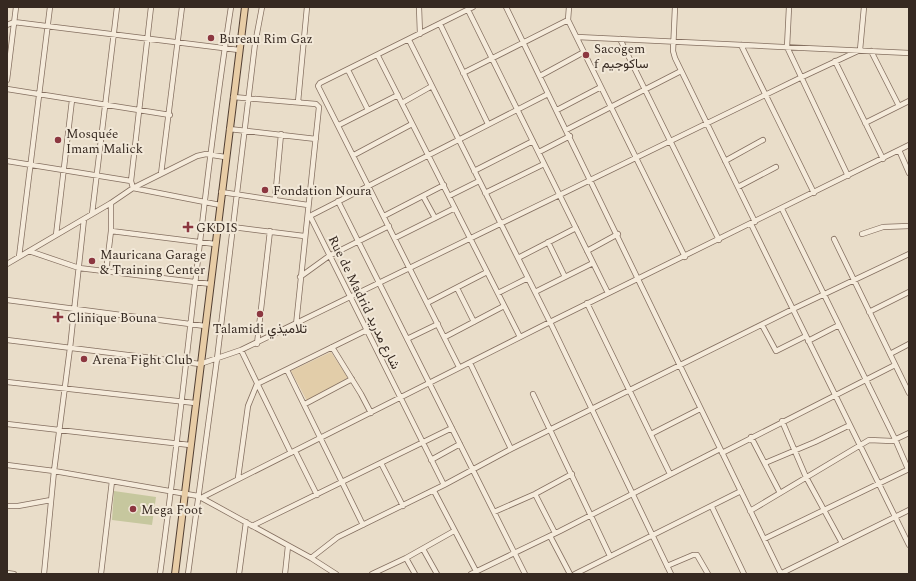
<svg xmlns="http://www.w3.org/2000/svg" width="916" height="581" font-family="Spectral,Vazirmatn,serif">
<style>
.green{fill:#c6c79e}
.sand{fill:#e2cda9}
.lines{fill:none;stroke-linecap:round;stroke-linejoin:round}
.minor-casing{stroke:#846f60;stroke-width:6}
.major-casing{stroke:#523f33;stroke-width:8}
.minor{stroke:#f5ebdb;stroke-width:4.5}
.major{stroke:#e8cda6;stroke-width:6}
.poi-dot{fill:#8c3740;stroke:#f2e8d8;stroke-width:1.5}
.labels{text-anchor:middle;stroke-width:4;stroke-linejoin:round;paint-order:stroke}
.poi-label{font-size:13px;fill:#362921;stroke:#f2e8d8;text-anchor:start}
.street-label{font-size:13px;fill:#362921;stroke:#f2e8d8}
</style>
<rect width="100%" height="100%" fill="#e9ddc9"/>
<!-- green -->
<path class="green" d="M 114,491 L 156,497 L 152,525 L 112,520 Z"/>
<!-- sand -->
<path class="sand" d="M 331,352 L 348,378 L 307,401 L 291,371 Z"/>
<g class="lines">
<defs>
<path id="minor" d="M 151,7 L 131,181 L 133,188 L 220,205
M 419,7 L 420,34
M 506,7 L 781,574
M 569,7 L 568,20 L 685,257
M 675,7 L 673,51 L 675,58 L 755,222
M 789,7 L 787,47 L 848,176
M 468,10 L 608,293
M 440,24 L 488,124
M 7,25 L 14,22 L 239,50
M 577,37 L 909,53
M 620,39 L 719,240
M 409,40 L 550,322 L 671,574
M 741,45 L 814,193
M 871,51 L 899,106
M 378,56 L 520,337
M 835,61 L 883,159
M 348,70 L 368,110
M 463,73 L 568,20
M 540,76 L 584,52
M 7,80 L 16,7
M 7,89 L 170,115
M 233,97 L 316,104 L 319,107 L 296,325
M 298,102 L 307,7
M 402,103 L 432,86
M 557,110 L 601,87
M 865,123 L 909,101
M 339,125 L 398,95
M 229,129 L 316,139
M 566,130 L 681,71
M 899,150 L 909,173
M 539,152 L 570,136
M 354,155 L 412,124
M 7,161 L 131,181
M 725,161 L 763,140
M 474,171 L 533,141
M 161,174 L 182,7
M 738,187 L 776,167
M 221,192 L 308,205
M 485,193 L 544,164
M 423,196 L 435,218
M 449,196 L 479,181
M 275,199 L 281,134
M 338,201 L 525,574
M 782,209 L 895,439 L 908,469
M 92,214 L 117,7
M 310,216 L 444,485
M 384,216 L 444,185
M 308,217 L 548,94
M 751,224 L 909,545
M 217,225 L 304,236
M 111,231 L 215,244
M 862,234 L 883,227 L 909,226
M 56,235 L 72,100
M 395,238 L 455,208
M 834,239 L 909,393
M 548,242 L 565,277
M 29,251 L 79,268 L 211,284
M 587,251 L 618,234
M 19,257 L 50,7
M 518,258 L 576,228
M 7,264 L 111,203 L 133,188 L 197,156 L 206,154 L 225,157
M 106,272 L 111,231 L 111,203
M 300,277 L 329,256 L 389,226
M 457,288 L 474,322
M 535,292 L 593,263
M 498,293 L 528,278
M 7,300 L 205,326
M 427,303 L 487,272
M 587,303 L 670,474
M 869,312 L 909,292
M 762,325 L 776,351 L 806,336
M 445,337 L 504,306
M 407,339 L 438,324
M 7,340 L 200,364 L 241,350 L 800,78 L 860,50 L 864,7
M 808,341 L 839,325
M 257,344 L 270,231
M 332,347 L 361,394 L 371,413
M 241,350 L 291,453
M 890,354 L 909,344
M 470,363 L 511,449
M 459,367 L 318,86 L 320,83 L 473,7
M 287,370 L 363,525
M 7,382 L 195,403
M 533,394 L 610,556
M 305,404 L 352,379
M 782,421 L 806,477 L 842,543
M 7,424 L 190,445
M 651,434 L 700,409
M 751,437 L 780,493
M 295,451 L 317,495
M 722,453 L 895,365
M 431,460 L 460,444
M 381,463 L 403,506
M 765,463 L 815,442 L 850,425
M 7,465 L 54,471 L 70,348 L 84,219
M 238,478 L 248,406 L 257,384 L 367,330
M 434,491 L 476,571
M 535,494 L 555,533
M 201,498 L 550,322 L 909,145
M 7,506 L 18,506 L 51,500
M 712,507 L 744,574
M 750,511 L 869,440 L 892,441 L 909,433
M 494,512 L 535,494 L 572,474
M 252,526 L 452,428
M 550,536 L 570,574
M 764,539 L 909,469
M 423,549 L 437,574
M 311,558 L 338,537 L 444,485 L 511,449 L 793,309 L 909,254
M 406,558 L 415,574
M 667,566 L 693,555 L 697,555 L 708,574
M 7,573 L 14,574
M 44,574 L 54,471 L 198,496 L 311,558 L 336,574
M 101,574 L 112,481
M 160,574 C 186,385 202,195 231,7
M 188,574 L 217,359 L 255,44 L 262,7
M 239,574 L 246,522
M 285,574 L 288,546
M 372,574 L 406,558 L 454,531
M 471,574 L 560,531 L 720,449
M 575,574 L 741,491
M 780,574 L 909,510"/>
<path id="major" d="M 175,574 L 245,7"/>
</defs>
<!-- minor casing -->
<use href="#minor" class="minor-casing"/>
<!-- major casing -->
<use href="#major" class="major-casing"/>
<!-- minor -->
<use href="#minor" class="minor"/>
<!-- major -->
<use href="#major" class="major"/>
</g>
<!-- markers -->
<g class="poi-dot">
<circle cx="211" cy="38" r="4"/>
<circle cx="586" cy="55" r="4"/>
<circle cx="58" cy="140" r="4"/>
<circle cx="265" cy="190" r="4"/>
<path d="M186 221h4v4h4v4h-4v4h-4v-4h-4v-4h4z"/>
<circle cx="92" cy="261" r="4"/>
<circle cx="260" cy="314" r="4"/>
<path d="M56 311h4v4h4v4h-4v4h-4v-4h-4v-4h4z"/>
<circle cx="84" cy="359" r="4"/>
<circle cx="133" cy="509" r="4"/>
</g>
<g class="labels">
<!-- poi labels -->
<g class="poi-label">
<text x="219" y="43">Bureau Rim Gaz</text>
<text x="594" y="53">Sacogem<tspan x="594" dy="15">f ساكوجيم</tspan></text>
<text x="66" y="138">Mosquée<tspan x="66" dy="15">Imam Malick</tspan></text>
<text x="273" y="195">Fondation Noura</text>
<text x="196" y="232">GKDIS</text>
<text x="100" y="259">Mauricana Garage<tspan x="100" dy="15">&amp; Training Center</tspan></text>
<text x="67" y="322">Clinique Bouna</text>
<text x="260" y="333" text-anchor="middle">Talamidi تلاميذي</text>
<text x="92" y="364">Arena Fight Club</text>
<text x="141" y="514">Mega Foot</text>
</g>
<!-- street labels -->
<g class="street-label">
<text transform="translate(365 302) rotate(64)" y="5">Rue de Madrid شارع مدريد</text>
</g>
</g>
<!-- border -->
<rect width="916" height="581" fill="none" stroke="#362921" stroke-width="16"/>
</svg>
